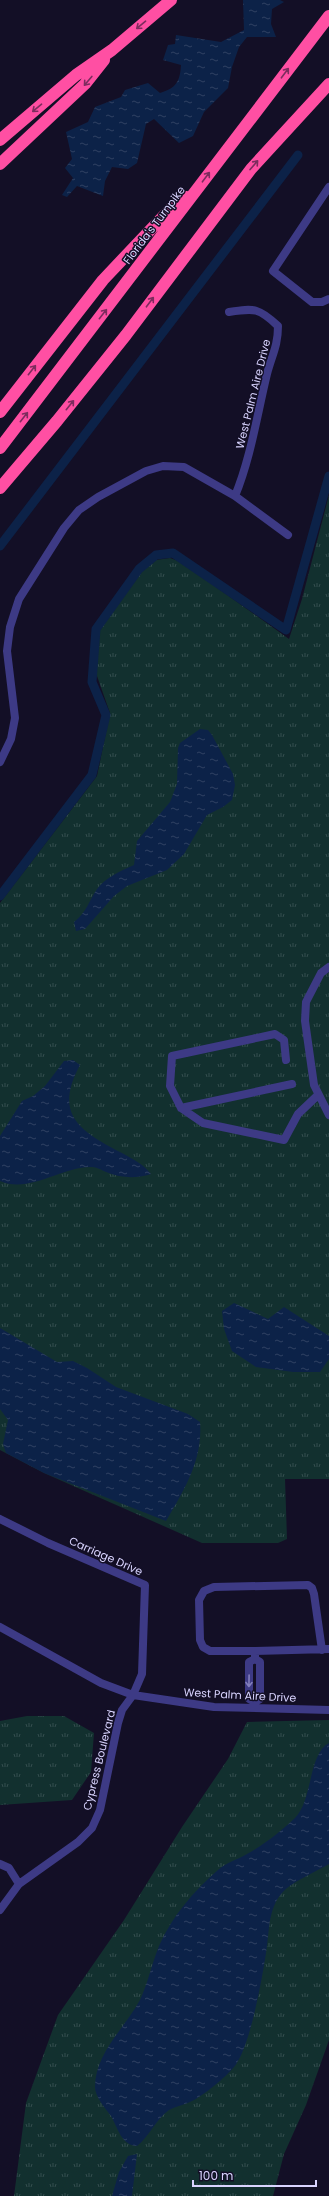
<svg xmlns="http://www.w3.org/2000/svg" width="329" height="2196" font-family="Poppins,sans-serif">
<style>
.grass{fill:url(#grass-tufts)}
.water{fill:url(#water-ripples)}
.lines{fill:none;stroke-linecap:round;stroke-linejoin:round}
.canal{stroke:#0c2248;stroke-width:9}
.minor{stroke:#3d3a85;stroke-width:8}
.highway{stroke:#ff4fa3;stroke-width:12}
.oneway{stroke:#7d2c5e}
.oneway2{stroke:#837fbc}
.labels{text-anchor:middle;stroke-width:3;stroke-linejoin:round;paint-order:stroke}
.street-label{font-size:11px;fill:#d9d4ff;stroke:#130f26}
</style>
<defs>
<pattern id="grass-tufts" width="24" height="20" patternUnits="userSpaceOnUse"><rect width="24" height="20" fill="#12302f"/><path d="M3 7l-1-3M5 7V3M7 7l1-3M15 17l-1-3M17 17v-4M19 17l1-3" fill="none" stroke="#344d4e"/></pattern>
<pattern id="water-ripples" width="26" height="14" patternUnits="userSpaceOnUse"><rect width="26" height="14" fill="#0c2248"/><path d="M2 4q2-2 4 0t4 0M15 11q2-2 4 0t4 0" fill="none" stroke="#2f4163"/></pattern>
</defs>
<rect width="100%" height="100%" fill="#130f26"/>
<!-- grass -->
<path class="grass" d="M 329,495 L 329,1479 L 285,1479 L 287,1539 L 278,1543 L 202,1543 L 44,1473 L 0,1450 L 0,903 L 97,776 L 110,713 L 96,673 L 100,629 L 141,571 L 156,560 L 170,558 L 181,562 L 289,639 L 302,599 Z
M 27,1716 L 64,1716 L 94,1733 L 91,1772 L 72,1800 L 0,1805 L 0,1721 Z
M 329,1720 L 329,2040 L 306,2105 L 284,2154 L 273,2196 L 14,2196 L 26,2103 L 58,2015 L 124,1920 L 182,1827 L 228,1759 L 247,1722 Z"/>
<!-- water -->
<path class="water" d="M 243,0 L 280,0 L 284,2 L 272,9 L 271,24 L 276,37 L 247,37 L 239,47 L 232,67 L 228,88 L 204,112 L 193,136 L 179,143 L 154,119 L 146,124 L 137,163 L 128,169 L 112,167 L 105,181 L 103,196 L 77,186 L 67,197 L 62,195 L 73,178 L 65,168 L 72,159 L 66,132 L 88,122 L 95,107 L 121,97 L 125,90 L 148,83 L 160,93 C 176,88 180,82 181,65 L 163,60 L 168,45 L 175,44 L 176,35 L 221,42 L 244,30 Z
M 200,729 L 208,730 L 212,735 L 233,774 L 235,785 L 232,800 L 223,807 L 207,815 L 184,854 L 167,870 L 127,886 L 114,896 L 85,929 L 76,931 L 74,922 C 86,913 89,901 97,889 C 106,877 121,871 134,865 L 137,841 L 170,802 L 177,784 L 178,748 L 180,743 Z
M 73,1060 L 80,1065 C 53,1115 80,1131 122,1153 C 133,1159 143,1164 151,1174 C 135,1179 121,1178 106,1172 C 102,1170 96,1167 92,1167 C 63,1166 29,1194 0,1181 L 0,1136 L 22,1101 L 33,1096 L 45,1086 L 64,1061 Z
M 234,1303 L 268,1319 L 284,1307 L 329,1336 L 329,1359 L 320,1372 L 293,1372 L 256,1367 L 232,1351 L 224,1329 L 222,1311 Z
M 0,1328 L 57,1362 L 73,1361 L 87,1368 L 116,1387 L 188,1414 L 200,1422 C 203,1460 184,1490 166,1521 L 44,1473 L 6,1453 L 3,1444 L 8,1420 L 0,1409 Z
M 329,1743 L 329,1864 C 317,1871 297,1880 287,1888 C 267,1905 270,1930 266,1953 C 262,1979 250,2048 234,2067 C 227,2076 203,2096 192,2101 C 185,2105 176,2106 169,2110 C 156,2119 149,2137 137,2146 C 121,2145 118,2128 111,2116 C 106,2109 95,2097 95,2087 C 95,2053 125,2028 140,2000 C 148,1983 152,1963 159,1946 C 172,1916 194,1891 218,1870 C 227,1862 237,1860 247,1854 C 264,1845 281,1831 295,1818 C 313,1800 308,1754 329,1743 Z
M 137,2154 L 132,2196 L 112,2196 L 119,2172 L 128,2156 Z"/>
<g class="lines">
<!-- canal -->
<path class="canal" d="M 0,546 L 298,155
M 0,896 L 92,775 L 106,715 L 92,682 L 96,629 L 139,569 L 156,555 L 173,553 L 286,630 L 329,476"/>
<!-- minor -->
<path class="minor" d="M 329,187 L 273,271 L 312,302 L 322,302 L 329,299
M 229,312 C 255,308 259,308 278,326 C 278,346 272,355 267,374 C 257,415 251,457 235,496
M 0,762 L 11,739 L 15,718 L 7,651 L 10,627 L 19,599 L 64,528 L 79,510 L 98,497 L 146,471 L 163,466 L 184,467 L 235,496 L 288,535
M 329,967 L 321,973 L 306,1002 L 305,1021 L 314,1085 L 329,1115
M 286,1060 L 284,1040 L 275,1034 L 172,1056 L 170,1086 L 181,1108 L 203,1123 L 284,1140 L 298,1114 L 318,1095
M 181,1108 L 292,1084
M 0,1519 L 48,1543 L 145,1585 L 142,1674 L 133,1695 L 122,1710 L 118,1723 L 100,1810 L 92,1828 L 78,1842 L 19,1884 L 0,1910
M 0,1627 L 101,1683 L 133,1695 L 214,1707 L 329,1710
M 255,1651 L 210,1651 L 203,1647 L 200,1640 L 199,1600 L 204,1591 L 214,1587 L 308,1585 L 312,1588 L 314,1594 L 322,1650
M 255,1659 L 255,1651 L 329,1649
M 255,1702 L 249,1699 L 249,1662 L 255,1659
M 255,1702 L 260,1699 L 260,1662 L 255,1659
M 0,1864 L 9,1868 L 19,1884"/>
<!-- highway -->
<path class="highway" d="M 0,140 L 76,75 L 112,50 L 171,0
M 0,164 L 85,84 L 104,60
M 0,412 L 103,280 L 173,206 L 186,197
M 0,448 L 329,16
M 0,488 L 57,421 L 126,335 L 251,169 L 329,84"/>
</g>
<!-- one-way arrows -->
<defs><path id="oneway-shaft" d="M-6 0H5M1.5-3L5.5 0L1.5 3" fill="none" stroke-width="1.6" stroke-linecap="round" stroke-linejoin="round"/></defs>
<g class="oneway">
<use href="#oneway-shaft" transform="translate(141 25) rotate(140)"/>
<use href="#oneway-shaft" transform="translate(285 73) rotate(-53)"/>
<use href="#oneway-shaft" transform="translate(88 81) rotate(130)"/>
<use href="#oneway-shaft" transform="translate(37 108) rotate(140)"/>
<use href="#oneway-shaft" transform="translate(254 165) rotate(-49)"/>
<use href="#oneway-shaft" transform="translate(206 177) rotate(-53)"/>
<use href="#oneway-shaft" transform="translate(150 302) rotate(-53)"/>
<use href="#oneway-shaft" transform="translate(103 314) rotate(-52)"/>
<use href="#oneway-shaft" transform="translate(32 370) rotate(-52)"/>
<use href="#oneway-shaft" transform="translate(70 405) rotate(-51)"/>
<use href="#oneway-shaft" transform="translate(24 417) rotate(-52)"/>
</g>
<use class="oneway2" href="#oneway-shaft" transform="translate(249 1681) rotate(91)"/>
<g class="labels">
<!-- street labels -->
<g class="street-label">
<text transform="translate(154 225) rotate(-53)" y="4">Florida's Turnpike</text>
<text transform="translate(253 394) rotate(-76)" y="4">West Palm Aire Drive</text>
<text transform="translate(106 1556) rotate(24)" y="4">Carriage Drive</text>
<text transform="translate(240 1695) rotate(3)" y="4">West Palm Aire Drive</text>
<text transform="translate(99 1760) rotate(-76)" y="4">Cypress Boulevard</text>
</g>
</g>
<!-- scale -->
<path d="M193 2180v6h123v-6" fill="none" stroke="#d9d4ff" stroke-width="2"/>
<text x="199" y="2180" font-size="12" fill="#d9d4ff" stroke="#130f26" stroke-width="3" paint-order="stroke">100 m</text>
</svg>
